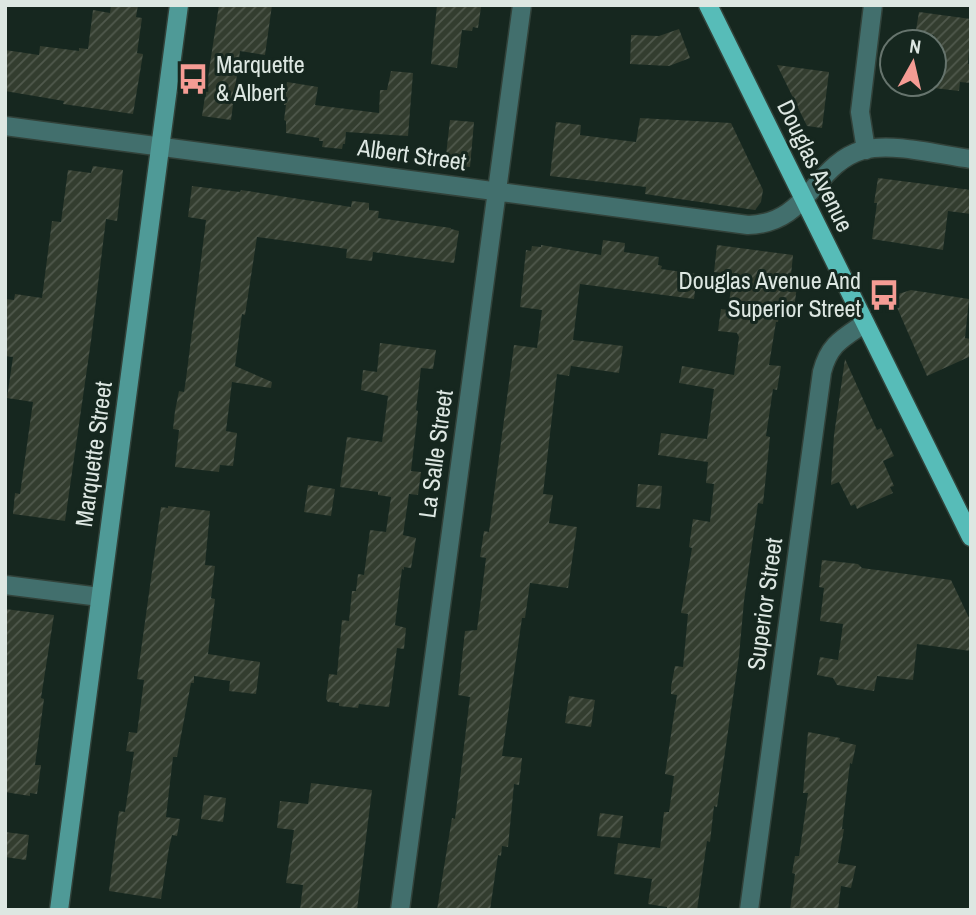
<svg xmlns="http://www.w3.org/2000/svg" width="976" height="915" font-family="'Archivo Narrow',sans-serif">
<style>
.building{fill:url(#building-hatch)}
.lines{fill:none;stroke-linecap:round;stroke-linejoin:round}
.street-casing{stroke:#32423a;stroke-width:21}
.secondary-casing{stroke:#32423a;stroke-width:21}
.primary-casing{stroke:#32423a;stroke-width:21}
.street{stroke:#426f6d;stroke-width:18}
.secondary{stroke:#4f9a97;stroke-width:18}
.primary{stroke:#57bcb8;stroke-width:18}
.labels{text-anchor:middle;stroke-width:6;stroke-linejoin:round;paint-order:stroke}
.poi-label{font-size:24px;fill:#dde7e2;stroke:#16271f;text-anchor:start}
.street-label{font-size:24px;fill:#dde7e2;stroke:#16271f}
</style>
<defs>
<pattern id="building-hatch" width="6" height="6" patternUnits="userSpaceOnUse" patternTransform="scale(1.75)"><rect width="6" height="6" fill="#333d2f"/><path d="M-1 1l2-2M0 6l6-6M5 7l2-2" fill="none" stroke="#50594d"/></pattern>
</defs>
<rect width="100%" height="100%" fill="#16271f"/>
<!-- building -->
<path class="building" d="M 111,5 L 138,5 L 136,17 L 142,18 L 137,53 L 143,54 L 133,114 L 63,104 L 64,101 L 5,91 L 5,50 L 39,55 L 40,46 L 79,51 L 79,48 L 88,49 L 93,10 L 110,13 Z
M 219,5 L 272,5 L 265,55 L 240,51 L 231,120 L 202,116 Z
M 437,5 L 481,7 L 478,28 L 473,27 L 472,31 L 462,30 L 457,68 L 431,64 Z
M 919,12 L 971,19 L 968,64 L 971,64 L 971,83 L 960,82 L 959,91 L 934,88 L 934,35 L 916,30 Z
M 679,29 L 690,58 L 669,66 L 630,64 L 631,35 L 659,36 Z
M 777,65 L 829,72 L 822,128 L 807,126 Z
M 391,71 L 413,73 L 408,136 L 346,132 L 345,144 L 343,144 L 342,149 L 322,147 L 323,141 L 319,141 L 319,138 L 286,133 L 286,121 L 284,120 L 286,105 L 284,105 L 287,82 L 318,87 L 315,105 L 379,113 L 380,90 L 387,90 Z
M 640,118 L 731,123 L 763,190 L 761,202 L 755,210 L 645,194 L 646,187 L 550,176 L 556,122 L 581,125 L 580,135 L 636,142 Z
M 450,120 L 474,122 L 470,167 L 449,166 L 445,164 Z
M 93,166 L 123,170 L 117,221 L 106,219 L 91,341 L 65,521 L 13,514 L 15,493 L 20,494 L 33,402 L 7,398 L 13,357 L 5,356 L 5,299 L 14,300 L 15,294 L 42,298 L 52,221 L 61,222 L 68,170 L 91,173 Z
M 878,178 L 971,190 L 971,214 L 948,211 L 943,250 L 872,239 L 877,203 L 874,203 Z
M 192,186 L 240,192 L 241,190 L 351,207 L 352,201 L 369,203 L 369,210 L 379,211 L 378,218 L 451,228 L 451,229 L 459,231 L 454,263 L 373,252 L 372,261 L 346,258 L 347,249 L 257,237 L 245,315 L 242,314 L 235,366 L 272,382 L 271,388 L 232,382 L 226,431 L 237,433 L 233,466 L 220,465 L 219,472 L 175,467 L 179,430 L 173,429 L 175,411 L 179,391 L 184,392 L 186,379 L 206,220 L 188,217 Z
M 603,240 L 625,243 L 624,252 L 659,257 L 658,265 L 662,266 L 661,269 L 697,274 L 694,299 L 580,284 L 573,340 L 623,346 L 619,373 L 571,366 L 569,376 L 557,374 L 543,494 L 553,495 L 549,523 L 577,527 L 568,588 L 530,583 L 525,618 L 522,618 L 502,756 L 522,758 L 519,785 L 514,784 L 508,847 L 502,846 L 501,856 L 498,855 L 490,910 L 437,910 L 452,818 L 455,819 L 470,697 L 458,695 L 465,631 L 477,630 L 486,558 L 480,557 L 484,531 L 489,532 L 514,345 L 537,348 L 542,310 L 520,307 L 526,250 L 531,251 L 532,246 L 541,247 L 541,245 L 601,255 Z
M 717,245 L 793,255 L 790,285 L 797,286 L 794,309 L 780,307 L 778,322 L 776,322 L 769,365 L 781,366 L 777,390 L 773,389 L 766,436 L 770,437 L 763,504 L 758,503 L 744,601 L 739,656 L 717,807 L 714,806 L 710,842 L 707,841 L 697,910 L 667,910 L 667,907 L 648,904 L 652,879 L 614,874 L 618,843 L 660,848 L 664,812 L 669,812 L 674,776 L 665,774 L 677,695 L 671,694 L 671,687 L 675,666 L 683,667 L 688,614 L 681,613 L 692,548 L 689,547 L 693,519 L 710,522 L 714,484 L 706,483 L 708,462 L 658,455 L 661,433 L 707,439 L 714,389 L 679,383 L 682,366 L 734,375 L 739,337 L 737,333 L 718,331 L 721,309 L 728,310 L 733,274 L 714,272 Z
M 911,290 L 969,299 L 965,338 L 971,339 L 971,356 L 927,376 L 892,296 Z
M 380,343 L 436,350 L 433,369 L 421,368 L 416,410 L 418,411 L 411,471 L 421,472 L 418,495 L 409,494 L 403,535 L 416,538 L 411,568 L 404,567 L 404,570 L 402,569 L 395,625 L 406,628 L 404,649 L 397,648 L 389,707 L 359,704 L 358,708 L 339,706 L 339,703 L 328,702 L 326,699 L 329,674 L 337,675 L 342,620 L 349,621 L 352,591 L 356,591 L 358,574 L 364,575 L 370,530 L 386,532 L 391,497 L 378,495 L 378,492 L 340,487 L 347,437 L 382,442 L 388,396 L 361,390 L 363,370 L 377,372 Z
M 845,359 L 877,430 L 881,428 L 894,456 L 883,461 L 894,486 L 890,487 L 893,493 L 857,509 L 855,504 L 851,506 L 839,482 L 831,485 L 834,435 Z
M 638,484 L 662,486 L 660,509 L 636,507 Z
M 308,485 L 335,489 L 331,516 L 304,512 Z
M 168,506 L 210,511 L 205,565 L 215,566 L 211,598 L 215,599 L 208,654 L 260,662 L 256,694 L 229,691 L 230,681 L 194,676 L 194,683 L 191,683 L 177,757 L 173,757 L 166,817 L 180,819 L 177,836 L 172,835 L 169,848 L 161,899 L 109,891 L 119,811 L 125,812 L 134,752 L 126,751 L 129,732 L 137,733 L 144,680 L 137,679 L 161,507 L 168,508 Z
M 822,560 L 858,564 L 862,568 L 951,580 L 971,622 L 971,651 L 917,644 L 913,680 L 877,676 L 874,691 L 837,685 L 833,678 L 817,675 L 820,657 L 838,660 L 843,624 L 820,621 L 824,588 L 819,587 Z
M 5,609 L 54,615 L 41,698 L 44,699 L 35,765 L 41,765 L 37,794 L 30,793 L 30,796 L 5,792 Z
M 569,696 L 595,700 L 591,727 L 565,723 Z
M 808,732 L 840,738 L 839,741 L 856,745 L 852,764 L 850,763 L 842,829 L 844,829 L 838,863 L 856,866 L 851,888 L 841,886 L 838,910 L 790,910 L 795,874 L 792,873 L 795,856 L 799,856 L 808,793 L 803,793 Z
M 311,783 L 372,790 L 357,910 L 300,910 L 303,885 L 286,883 L 294,830 L 277,828 L 280,801 L 308,804 Z
M 204,795 L 226,798 L 223,822 L 201,819 Z
M 600,813 L 623,816 L 620,838 L 597,836 Z
M 5,832 L 29,835 L 26,860 L 5,857 Z"/>
<g class="lines">
<defs>
<path id="street" d="M 5,126 L 748,225 C 808,224 814,164 863,150 C 893,142 939,155 971,159
M 866,150 L 860,112 L 873,5
M 5,585 L 100,597
M 400,910 L 522,5
M 749,910 L 822,372 C 829,344 843,338 865,323"/>
<path id="secondary" d="M 59,910 L 179,5"/>
<path id="primary" d="M 708,5 L 971,537"/>
</defs>
<!-- street casing -->
<use href="#street" class="street-casing"/>
<!-- secondary casing -->
<use href="#secondary" class="secondary-casing"/>
<!-- primary casing -->
<use href="#primary" class="primary-casing"/>
<!-- street -->
<use href="#street" class="street"/>
<!-- secondary -->
<use href="#secondary" class="secondary"/>
<!-- primary -->
<use href="#primary" class="primary"/>
</g>
<!-- icons -->
<defs>
<symbol id="bus-bare" viewBox="-9 -9 18 18"><path d="M-5-6H5V4H4V6H2V4H-2V6H-4V4H-5ZM-3.5-4V0h7V-4ZM-3.5 1.2v1.5H-2V1.2ZM2 1.2v1.5H3.5V1.2Z" fill="#f59c94" stroke="#16271f" stroke-width="2.5" paint-order="stroke"/></symbol>
</defs>
<g fill-rule="evenodd">
<use href="#bus-bare" x="171" y="57" width="44" height="44"/>
<use href="#bus-bare" x="862" y="273" width="44" height="44"/>
</g>
<g class="labels">
<!-- poi labels -->
<g class="poi-label">
<text x="216" y="73">Marquette<tspan x="216" dy="28">&amp; Albert</tspan></text>
<text x="861" y="289" text-anchor="end">Douglas Avenue And<tspan x="861" dy="28">Superior Street</tspan></text>
</g>
<!-- street labels -->
<g class="street-label">
<text transform="translate(412 155) rotate(8)" y="8">Albert Street</text>
<text transform="translate(815 166) rotate(64)" y="8">Douglas Avenue</text>
<text transform="translate(94 454) rotate(-82)" y="8">Marquette Street</text>
<text transform="translate(436 454) rotate(-82)" y="8">La Salle Street</text>
<text transform="translate(765 604) rotate(-82)" y="8">Superior Street</text>
</g>
</g>
<!-- border -->
<rect width="976" height="915" fill="none" stroke="#dde7e2" stroke-width="14"/>
<!-- north arrow -->
<g transform="translate(913 63) rotate(8)"><circle r="33" fill="#16271f" stroke="#66746d" stroke-width="2"/>
<path d="M0-5L12 26L0 18L-12 26Z" fill="#f59c94"/>
<text y="-10" font-size="19" font-weight="bold" text-anchor="middle" fill="#dde7e2">N</text>
</g>
</svg>
